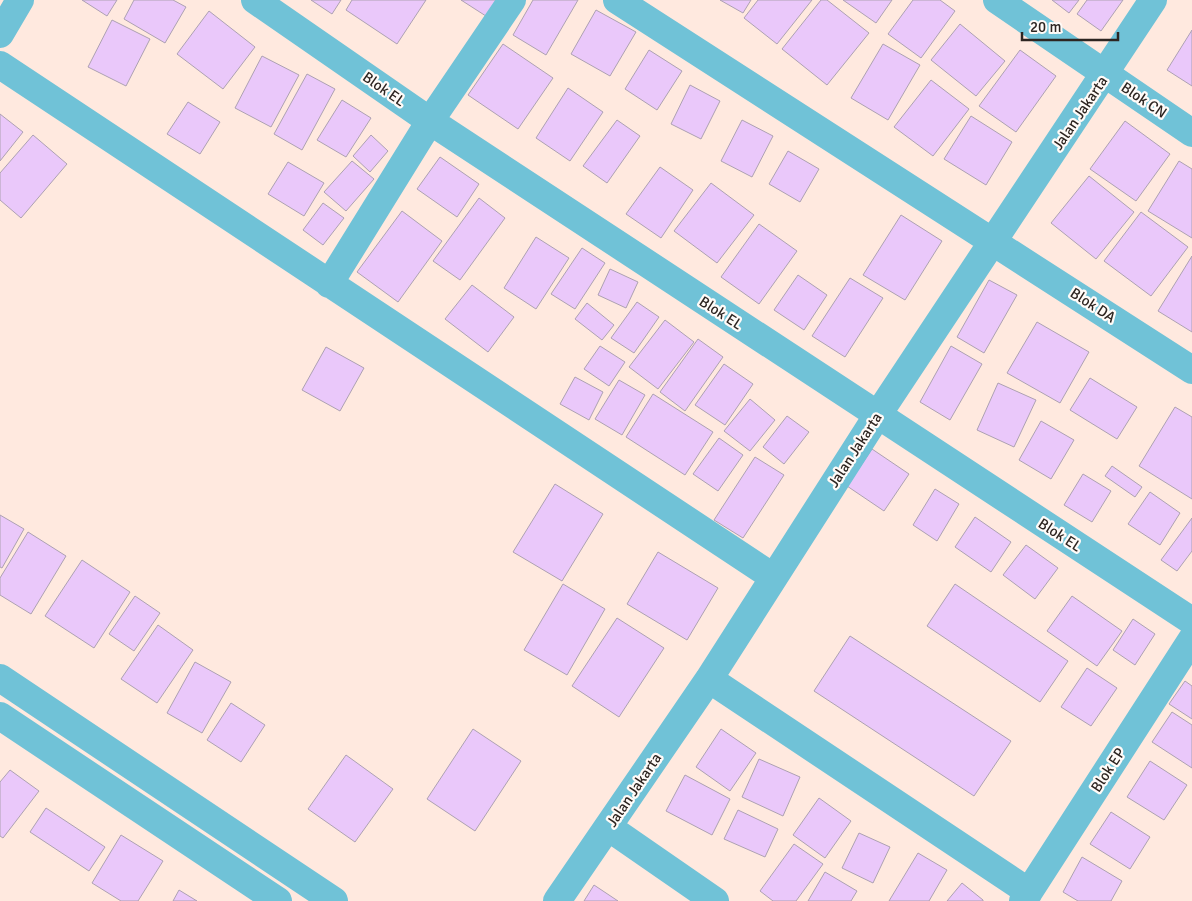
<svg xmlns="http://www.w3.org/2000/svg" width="1192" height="901" font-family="Signika,sans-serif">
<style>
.building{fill:#eac8fa;stroke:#ada1b2}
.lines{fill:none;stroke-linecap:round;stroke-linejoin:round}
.street{stroke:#70c2d7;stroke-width:28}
.labels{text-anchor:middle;stroke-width:4.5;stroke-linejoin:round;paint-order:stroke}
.street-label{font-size:15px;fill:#2d2521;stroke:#fffbf8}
</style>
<rect width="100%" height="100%" fill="#ffe9df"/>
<!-- building -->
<path class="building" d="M 82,0 L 117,0 L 107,16 Z
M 134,0 L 173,0 L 186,7 L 165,43 L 124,19 Z
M 311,0 L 341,0 L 332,14 Z
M 352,0 L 426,0 L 397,44 L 346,10 Z
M 461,0 L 500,0 L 489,18 Z
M 533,0 L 578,0 L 546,55 L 513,35 Z
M 720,0 L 751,0 L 743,13 Z
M 758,0 L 812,0 L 777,44 L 744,18 Z
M 821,0 L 827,0 L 869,33 L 827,85 L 782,49 Z
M 843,0 L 892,0 L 876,23 Z
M 913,0 L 940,0 L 955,11 L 921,58 L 888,34 Z
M 1052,0 L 1079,0 L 1069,13 Z
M 1087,0 L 1123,0 L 1101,31 L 1077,14 Z
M 596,10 L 636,32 L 610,76 L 571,54 Z
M 209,11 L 255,47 L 223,89 L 177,54 Z
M 112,20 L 150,39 L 126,86 L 88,67 Z
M 960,24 L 1005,61 L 976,96 L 931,60 Z
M 1192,30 L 1192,86 L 1167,70 Z
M 503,44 L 553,78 L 518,129 L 468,95 Z
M 883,44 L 920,65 L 888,120 L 851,98 Z
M 649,50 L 682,71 L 657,110 L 625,89 Z
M 1020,50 L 1056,76 L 1016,132 L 979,106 Z
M 262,56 L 299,75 L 271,127 L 235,108 Z
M 307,74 L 335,89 L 302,150 L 274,134 Z
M 931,80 L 969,109 L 933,156 L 894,127 Z
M 690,85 L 720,101 L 701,139 L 671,124 Z
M 568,88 L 603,112 L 570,161 L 536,138 Z
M 342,100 L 371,118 L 346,157 L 317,140 Z
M 188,102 L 220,122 L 200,154 L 167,134 Z
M 0,114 L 23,132 L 0,161 Z
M 971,116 L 1012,142 L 986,185 L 944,159 Z
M 617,120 L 640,136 L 607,183 L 583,166 Z
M 742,120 L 773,136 L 752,177 L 721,161 Z
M 1125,121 L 1170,154 L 1136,201 L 1090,169 Z
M 33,135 L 67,164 L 21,218 L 0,200 L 0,173 Z
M 371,135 L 388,151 L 370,172 L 353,156 Z
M 788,151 L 819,169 L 800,202 L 769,184 Z
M 440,157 L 479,184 L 457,217 L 417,189 Z
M 352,161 L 374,179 L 346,211 L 324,192 Z
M 1179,161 L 1192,169 L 1192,238 L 1148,211 Z
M 288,162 L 324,183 L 304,216 L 268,194 Z
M 660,167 L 693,190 L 661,238 L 626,214 Z
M 1089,176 L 1134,212 L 1096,259 L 1051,223 Z
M 711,183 L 754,215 L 717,263 L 674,231 Z
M 479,198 L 505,218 L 460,280 L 433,261 Z
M 323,203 L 344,218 L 323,245 L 303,230 Z
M 402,211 L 442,241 L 398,302 L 357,272 Z
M 1141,212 L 1188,247 L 1151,296 L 1104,261 Z
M 901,215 L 942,241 L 905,300 L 863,275 Z
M 759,224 L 797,251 L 759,304 L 721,277 Z
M 536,237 L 569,258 L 536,309 L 504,288 Z
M 582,248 L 605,263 L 575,309 L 551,294 Z
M 1192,256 L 1192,332 L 1158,311 Z
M 610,269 L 638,282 L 626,308 L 598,295 Z
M 798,275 L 827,295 L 804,330 L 774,310 Z
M 850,278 L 883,298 L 845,357 L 812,336 Z
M 989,280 L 1017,295 L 984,353 L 957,337 Z
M 472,285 L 514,317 L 488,352 L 445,319 Z
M 637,302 L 659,317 L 634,353 L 611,338 Z
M 587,303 L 614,325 L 602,340 L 575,319 Z
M 665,320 L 694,342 L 658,389 L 629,367 Z
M 1037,322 L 1089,352 L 1060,403 L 1007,373 Z
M 698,339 L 723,357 L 685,411 L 660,392 Z
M 600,346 L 625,362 L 609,386 L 584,369 Z
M 951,346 L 982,364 L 950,420 L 920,402 Z
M 326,347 L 364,368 L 340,411 L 302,390 Z
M 724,364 L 753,384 L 725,425 L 695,405 Z
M 575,377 L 603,392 L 589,420 L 560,404 Z
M 1090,378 L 1137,407 L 1117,439 L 1070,410 Z
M 619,380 L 645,395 L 622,435 L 595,419 Z
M 998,383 L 1036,400 L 1014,447 L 977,430 Z
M 653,394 L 713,432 L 685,475 L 626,437 Z
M 750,399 L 775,420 L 750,451 L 724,431 Z
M 1175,407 L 1192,417 L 1192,499 L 1139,466 Z
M 787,416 L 809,432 L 784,464 L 763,447 Z
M 1041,421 L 1074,440 L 1051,479 L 1019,460 Z
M 719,438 L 743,455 L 718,491 L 693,474 Z
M 872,449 L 909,474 L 884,511 L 847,486 Z
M 755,457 L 784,475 L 743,538 L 714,520 Z
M 1112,466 L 1142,487 L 1135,497 L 1105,476 Z
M 1083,474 L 1111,491 L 1092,522 L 1064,505 Z
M 555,484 L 603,514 L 562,581 L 513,552 Z
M 935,489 L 959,504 L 937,541 L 913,525 Z
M 1150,492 L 1180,513 L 1160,545 L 1128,524 Z
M 0,515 L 24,529 L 2,568 L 0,567 Z
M 975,517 L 1011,542 L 991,572 L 955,547 Z
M 1192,518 L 1192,551 L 1177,571 L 1161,560 Z
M 28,532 L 66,556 L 31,614 L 0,595 L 0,578 Z
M 1026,545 L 1058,568 L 1035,599 L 1003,575 Z
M 658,552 L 718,588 L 687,640 L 627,604 Z
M 82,560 L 130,592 L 94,648 L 45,616 Z
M 563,584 L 605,609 L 567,675 L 524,650 Z
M 955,584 L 1068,661 L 1040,702 L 927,626 Z
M 135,596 L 160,613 L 134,651 L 109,634 Z
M 1072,596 L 1122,631 L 1097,666 L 1047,631 Z
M 617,618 L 664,648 L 619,717 L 572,686 Z
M 1133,619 L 1155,634 L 1135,665 L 1113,650 Z
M 158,625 L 193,650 L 157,703 L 121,679 Z
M 850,636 L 1011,741 L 974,796 L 814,691 Z
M 195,662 L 231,682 L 202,733 L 167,713 Z
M 1087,668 L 1117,688 L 1091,726 L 1061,707 Z
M 1185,681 L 1192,686 L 1192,719 L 1169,704 Z
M 231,703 L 265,725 L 241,762 L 207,740 Z
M 1172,712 L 1192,725 L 1192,768 L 1152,742 Z
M 473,729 L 521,761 L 475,831 L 427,799 Z
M 721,729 L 756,753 L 730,791 L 696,767 Z
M 346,755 L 393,789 L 355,842 L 308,809 Z
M 759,759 L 800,777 L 783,816 L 742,797 Z
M 1150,761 L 1187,785 L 1164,820 L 1127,797 Z
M 10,770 L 39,791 L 3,838 L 0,836 L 0,782 Z
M 685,775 L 730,799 L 712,835 L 666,811 Z
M 819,798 L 851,821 L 825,858 L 793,835 Z
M 46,808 L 105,847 L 89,871 L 30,832 Z
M 738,810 L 778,829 L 765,857 L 724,839 Z
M 1111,812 L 1150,837 L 1130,869 L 1090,844 Z
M 859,833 L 890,847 L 873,883 L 842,868 Z
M 121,835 L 163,861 L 138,901 L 121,901 L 92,883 Z
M 794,844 L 823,864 L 796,901 L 773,901 L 760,891 Z
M 918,853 L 947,870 L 929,901 L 889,901 Z
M 1082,857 L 1122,881 L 1111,901 L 1078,901 L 1063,892 Z
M 825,872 L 857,891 L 851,901 L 808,901 Z
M 962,883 L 983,900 L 983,901 L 947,901 Z
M 594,885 L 618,901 L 584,901 Z
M 179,890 L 197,901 L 173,901 Z"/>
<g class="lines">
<!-- street -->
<path class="street" d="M 255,0 L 430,121 L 1192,621
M 617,0 L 1192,370
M 997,0 L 1192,133
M 0,34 L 20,0
M 0,65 L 773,577
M 329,284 L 430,121 L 512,0
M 0,678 L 334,901
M 709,679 L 1029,892
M 0,716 L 278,901
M 608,827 L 715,901
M 557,901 L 709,679 L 877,416 L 1153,0
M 1023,901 L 1192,639"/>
</g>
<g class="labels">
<!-- street labels -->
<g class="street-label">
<text transform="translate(384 89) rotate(35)" y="5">Blok EL</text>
<text transform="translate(1144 100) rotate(34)" y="5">Blok CN</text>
<text transform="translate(1080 113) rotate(-56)" y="5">Jalan Jakarta</text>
<text transform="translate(1093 305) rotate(33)" y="5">Blok DA</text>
<text transform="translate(721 313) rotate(33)" y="5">Blok EL</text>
<text transform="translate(855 450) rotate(-57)" y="5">Jalan Jakarta</text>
<text transform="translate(1060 535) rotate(33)" y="5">Blok EL</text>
<text transform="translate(1108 770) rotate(-57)" y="5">Blok EP</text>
<text transform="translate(634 790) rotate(-56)" y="5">Jalan Jakarta</text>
</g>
</g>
<!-- scale -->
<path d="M1022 32v8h96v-8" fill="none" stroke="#2d2521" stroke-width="2.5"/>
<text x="1030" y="32" font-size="15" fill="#2d2521" stroke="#fffbf8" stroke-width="4" paint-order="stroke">20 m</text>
</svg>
